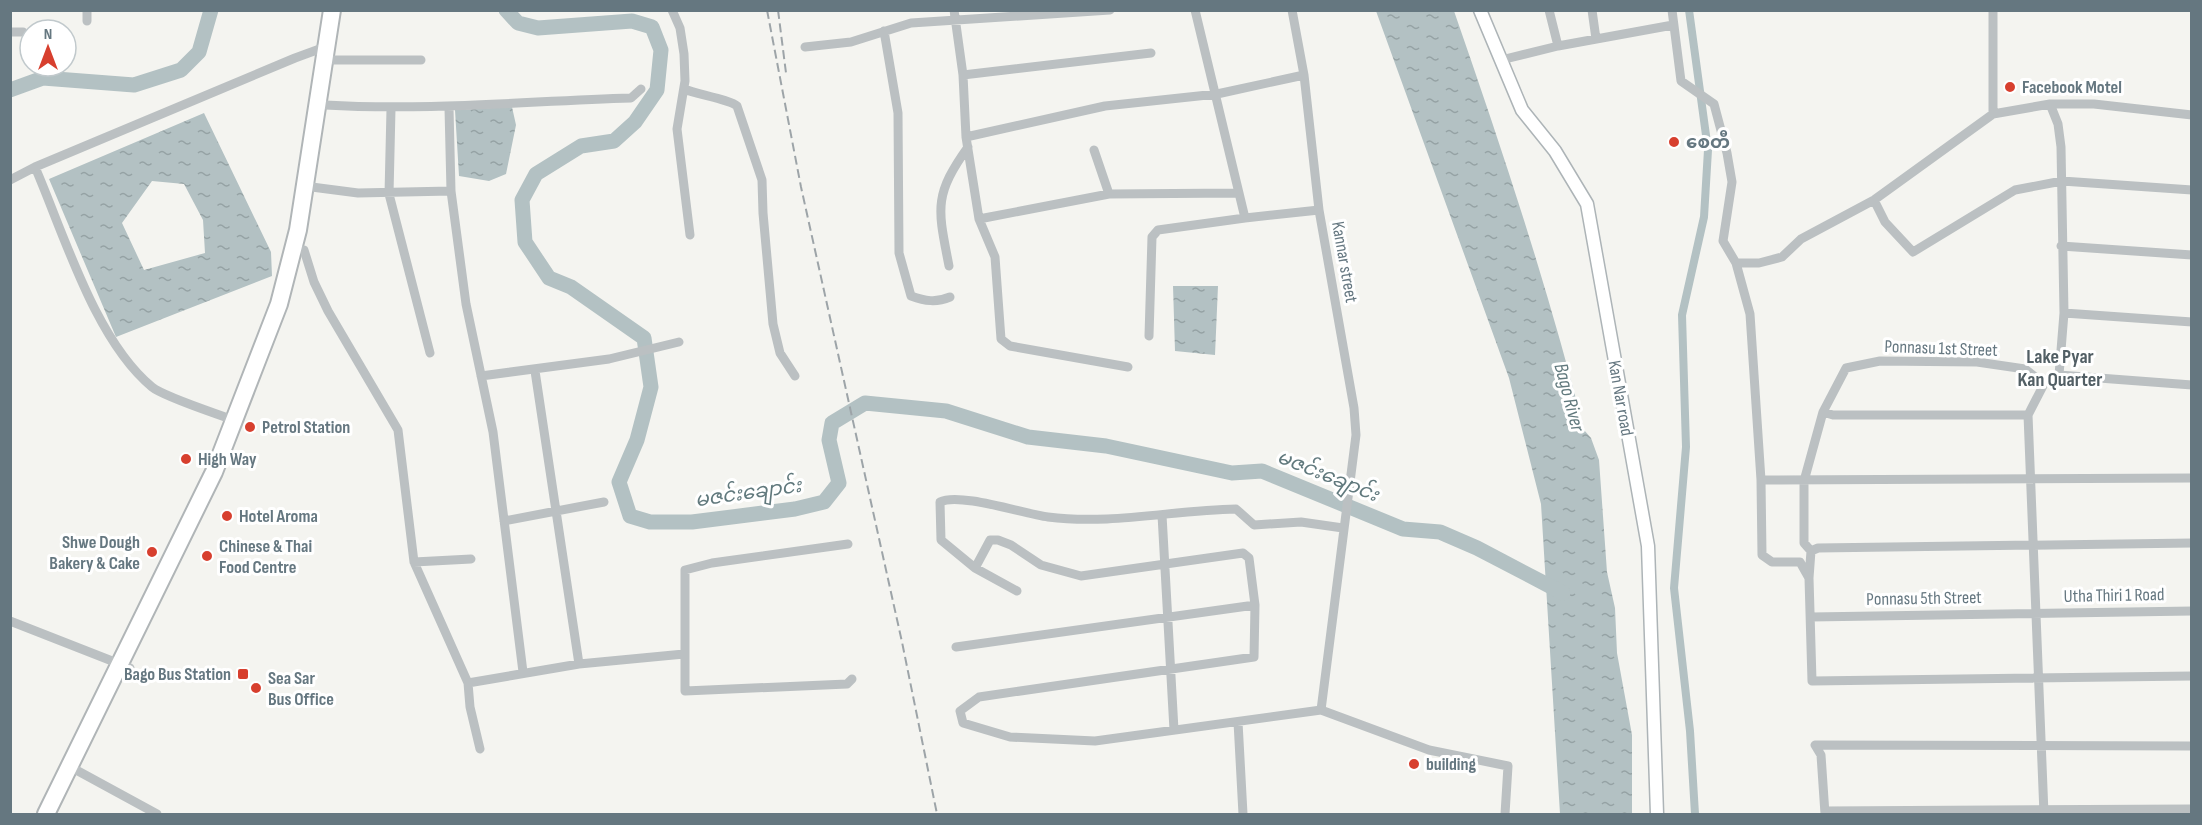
<svg xmlns="http://www.w3.org/2000/svg" width="2202" height="825" font-family="'Sofia Sans Condensed','Noto Sans Myanmar',sans-serif">
<style>
.water{fill:url(#water-ripples);fill-rule:evenodd}
.lines{fill:none;stroke-linecap:round;stroke-linejoin:round}
.canal{stroke:#b3c1c3;stroke-width:8}
.river{stroke:#b3c1c3;stroke-width:15}
.secondary-casing{stroke:#adb4b7;stroke-width:15}
.highway-casing{stroke:#b0b5b7;stroke-width:20}
.street{stroke:#bbc0c2;stroke-width:9}
.secondary{stroke:#fff;stroke-width:12}
.highway{stroke:#fff;stroke-width:16}
.rail{stroke:#9da4a8;stroke-width:2;stroke-dasharray:9 4.5;stroke-linecap:butt}
.poi-dot{fill:#d73f2e;stroke:#fff;stroke-width:2}
.labels{text-anchor:middle;stroke-width:6;stroke-linejoin:round;paint-order:stroke}
.poi-label{font-size:18px;font-weight:bold;fill:#657780;stroke:#fff;text-anchor:start}
.street-label{font-size:18px;fill:#657780;stroke:#fff}
.neighbourhood-label{font-size:20px;font-weight:bold;fill:#525f65;stroke:#fff}
.water-label{font-size:20px;font-style:italic;fill:#61797d;stroke:#fff}
</style>
<defs>
<pattern id="water-ripples" width="26" height="14" patternUnits="userSpaceOnUse" patternTransform="scale(1.5)"><rect width="26" height="14" fill="#b3c1c3"/><path d="M2 4q2-2 4 0t4 0M15 11q2-2 4 0t4 0" fill="none" stroke="#95a2a4"/></pattern>
</defs>
<rect width="100%" height="100%" fill="#f4f4f0"/>
<!-- water -->
<path class="water" d="M 1376,11 L 1454,11 C 1502,149 1548,287 1584,430 L 1591,438 L 1599,460 L 1607,572 L 1615,608 L 1617,653 L 1632,735 L 1632,814 L 1560,814 L 1541,504 L 1509,378 Z
M 512,107 L 516,125 L 506,174 L 489,181 L 459,176 L 455,110 Z
M 204,113 L 271,252 L 272,276 L 116,337 L 49,179 ZM 152,181 L 184,184 L 203,220 L 205,253 L 144,270 L 122,223 Z
M 1173,286 L 1218,286 L 1215,355 L 1175,351 Z"/>
<g class="lines">
<!-- canal -->
<path class="canal" d="M 1689,10 L 1708,150 L 1704,217 L 1682,315 L 1686,447 L 1674,588 L 1690,731 L 1695,814"/>
<!-- river -->
<path class="river" d="M 506,10 L 518,23 L 538,28 L 632,21 L 652,27 L 661,50 L 657,90 L 635,122 L 614,141 L 581,146 L 536,174 L 522,200 L 525,242 L 549,278 L 571,287 L 644,338 L 651,387 L 637,440 L 619,482 L 630,516 L 650,522 L 692,522 L 795,509 L 824,502 L 839,483 L 829,440 L 832,423 L 865,403 L 946,411 L 1028,437 L 1106,446 L 1232,473 L 1262,471 L 1403,529 L 1440,532 L 1477,548 L 1563,593
M 10,90 L 43,78 L 134,85 L 181,70 L 199,52 L 211,10"/>
<defs>
<path id="secondary" d="M 1480,10 L 1522,110 L 1555,151 L 1587,204 L 1648,546 L 1657,814"/>
<path id="highway" d="M 46,814 L 214,472 L 279,304 L 298,230 L 332,10"/>
</defs>
<!-- secondary casing -->
<use href="#secondary" class="secondary-casing"/>
<!-- highway casing -->
<use href="#highway" class="highway-casing"/>
<!-- street -->
<path class="street" d="M 672,10 L 680,28 L 684,54 L 685,81 L 677,129 L 690,235
M 954,10 L 963,75 L 966,137 L 979,219 L 995,257 L 1001,339 L 1010,346 L 1128,367
M 1195,10 L 1245,218 L 1319,210
M 1549,10 L 1558,46
M 1592,10 L 1596,39
M 1672,10 L 1681,81 L 1714,104 L 1727,153 L 1732,182 L 1723,241 L 1736,263 L 1750,314 L 1761,480 L 2192,478
M 87,21 L 87,10
M 884,31 L 898,113 L 899,253 L 911,296 C 925,301 936,303 950,297
M 10,32 L 23,32
M 805,47 L 851,42 L 911,23 L 1110,10
M 333,60 L 421,60
M 1501,60 L 1558,46 L 1673,25
M 963,75 L 1151,53
M 684,89 C 696,94 731,100 737,106 L 762,180 L 763,213 L 773,324 L 780,353 L 795,376
M 2050,104 L 2058,124 L 2061,147 L 2064,313 L 2059,375
M 325,105 C 428,111 528,101 631,98 L 641,89
M 449,108 L 451,191 L 466,304 L 493,432 L 523,672
M 391,109 L 389,194 L 430,353
M 1993,114 L 1993,10
M 966,137 L 1105,106 L 1217,94 L 1304,75
M 1094,150 L 1109,194
M 35,167 C 64,234 95,340 152,387 C 164,397 218,414 236,421
M 10,180 L 35,167 L 295,58 L 325,47
M 304,186 L 358,193 L 451,191
M 1874,200 L 1885,222 L 1913,252 L 2015,190 L 2062,181 L 2192,190
M 979,219 L 1109,194 L 1238,193
M 2061,246 L 2192,255
M 304,250 L 314,282 L 328,311 L 398,430 L 414,562 L 468,683 L 579,664 L 684,654
M 1736,263 L 1759,263 L 1782,257 L 1801,239 L 1874,200 L 1993,114 L 2050,104 L 2094,104 L 2192,115
M 949,266 C 938,209 933,196 968,147
M 2064,313 L 2192,322
M 1149,336 L 1152,237 L 1158,230 L 1245,218
M 535,371 L 579,664
M 481,376 L 609,359 L 679,342
M 1823,412 L 1833,415 L 2028,415
M 1761,480 L 1762,555 L 1772,562 L 1800,562 L 1809,578 L 1812,681 L 2192,676
M 1162,515 L 1174,730
M 504,521 L 604,502
M 848,544 L 712,563 L 685,570 L 685,691 L 847,684 L 852,679
M 1811,551 L 1804,543 L 1804,481 L 1823,412 L 1846,368 L 1880,361 L 1977,362 L 2025,369 L 2044,384
M 414,562 L 471,559
M 975,568 L 990,540 L 998,540 L 1011,545 L 1041,565 L 1081,576 L 1243,553 L 1249,558 L 1255,605 L 1254,657 L 979,697 L 960,711 L 963,723 L 1010,737 L 1095,741 L 1321,710 L 1356,435 L 1354,408 L 1319,210 L 1304,75 L 1292,10
M 1809,578 L 1811,551 L 1818,548 L 2192,543
M 1017,591 L 975,568 L 941,540 L 940,502 C 959,492 1024,514 1048,517 C 1111,525 1174,510 1236,509 L 1254,525 L 1301,522 L 1343,528
M 1811,617 L 2192,611
M 10,621 L 130,668
M 956,647 L 1255,605
M 468,683 L 470,707 L 480,749
M 1321,710 L 1429,750 L 1508,766 L 1505,814
M 1238,722 L 1243,814
M 78,771 L 157,814
M 1825,811 L 2192,809
M 1825,814 L 1821,755 L 1815,745 L 2192,746
M 2044,814 L 2028,415 L 2044,384 L 2059,375 L 2192,385"/>
<!-- secondary -->
<use href="#secondary" class="secondary"/>
<!-- highway -->
<use href="#highway" class="highway"/>
<!-- rail -->
<path class="rail" d="M 767,10 L 801,187 L 902,642 L 937,814
M 778,10 L 786,73"/>
</g>
<!-- markers -->
<g class="poi-dot">
<circle cx="2010" cy="87" r="6"/>
<circle cx="1674" cy="142" r="6"/>
<circle cx="250" cy="427" r="6"/>
<circle cx="186" cy="459" r="6"/>
<circle cx="227" cy="516" r="6"/>
<circle cx="152" cy="552" r="6"/>
<circle cx="207" cy="556" r="6"/>
<rect x="237" y="668" width="12" height="12" rx="3"/>
<circle cx="256" cy="688" r="6"/>
<circle cx="1414" cy="764" r="6"/>
</g>
<g class="labels">
<!-- poi labels -->
<g class="poi-label">
<text x="2022" y="93">Facebook Motel</text>
<text x="1686" y="148">စေတီ</text>
<text x="262" y="433">Petrol Station</text>
<text x="198" y="465">High Way</text>
<text x="239" y="522">Hotel Aroma</text>
<text x="140" y="548" text-anchor="end">Shwe Dough<tspan x="140" dy="21">Bakery &amp; Cake</tspan></text>
<text x="219" y="552">Chinese &amp; Thai<tspan x="219" dy="21">Food Centre</tspan></text>
<text x="231" y="680" text-anchor="end">Bago Bus Station</text>
<text x="268" y="684">Sea Sar<tspan x="268" dy="21">Bus Office</tspan></text>
<text x="1426" y="770">building</text>
</g>
<!-- street labels -->
<g class="street-label">
<text transform="translate(1345 262) rotate(80)" y="6">Kannar street</text>
<text transform="translate(1941 348) rotate(2)" y="6">Ponnasu 1st Street</text>
<text transform="translate(1621 398) rotate(80)" y="6">Kan Nar road</text>
<text transform="translate(2114 595) rotate(-1)" y="6">Utha Thiri 1 Road</text>
<text transform="translate(1924 598) rotate(-1)" y="6">Ponnasu 5th Street</text>
</g>
<!-- neighbourhood labels -->
<g class="neighbourhood-label">
<text x="2060" y="363">Lake Pyar<tspan x="2060" dy="23">Kan Quarter</tspan></text>
</g>
<!-- water labels -->
<g class="water-label">
<text transform="translate(1570 397) rotate(75)" y="7">Bago River</text>
<text transform="translate(1328 475) rotate(22)" y="7">မဇင်းချောင်း</text>
<text transform="translate(748 492) rotate(-8)" y="7">မဇင်းချောင်း</text>
</g>
</g>
<!-- border -->
<rect width="2202" height="825" fill="none" stroke="#657780" stroke-width="24"/>
<!-- north arrow -->
<g transform="translate(48 48)"><circle r="28" fill="#ffffff" stroke="#c1c9cc" stroke-width="1.5"/>
<path d="M0-4.5L10 22L0 15L-10 22Z" fill="#d73f2e"/>
<text y="-9" font-size="16" font-weight="bold" text-anchor="middle" fill="#657780">N</text>
</g>
</svg>
